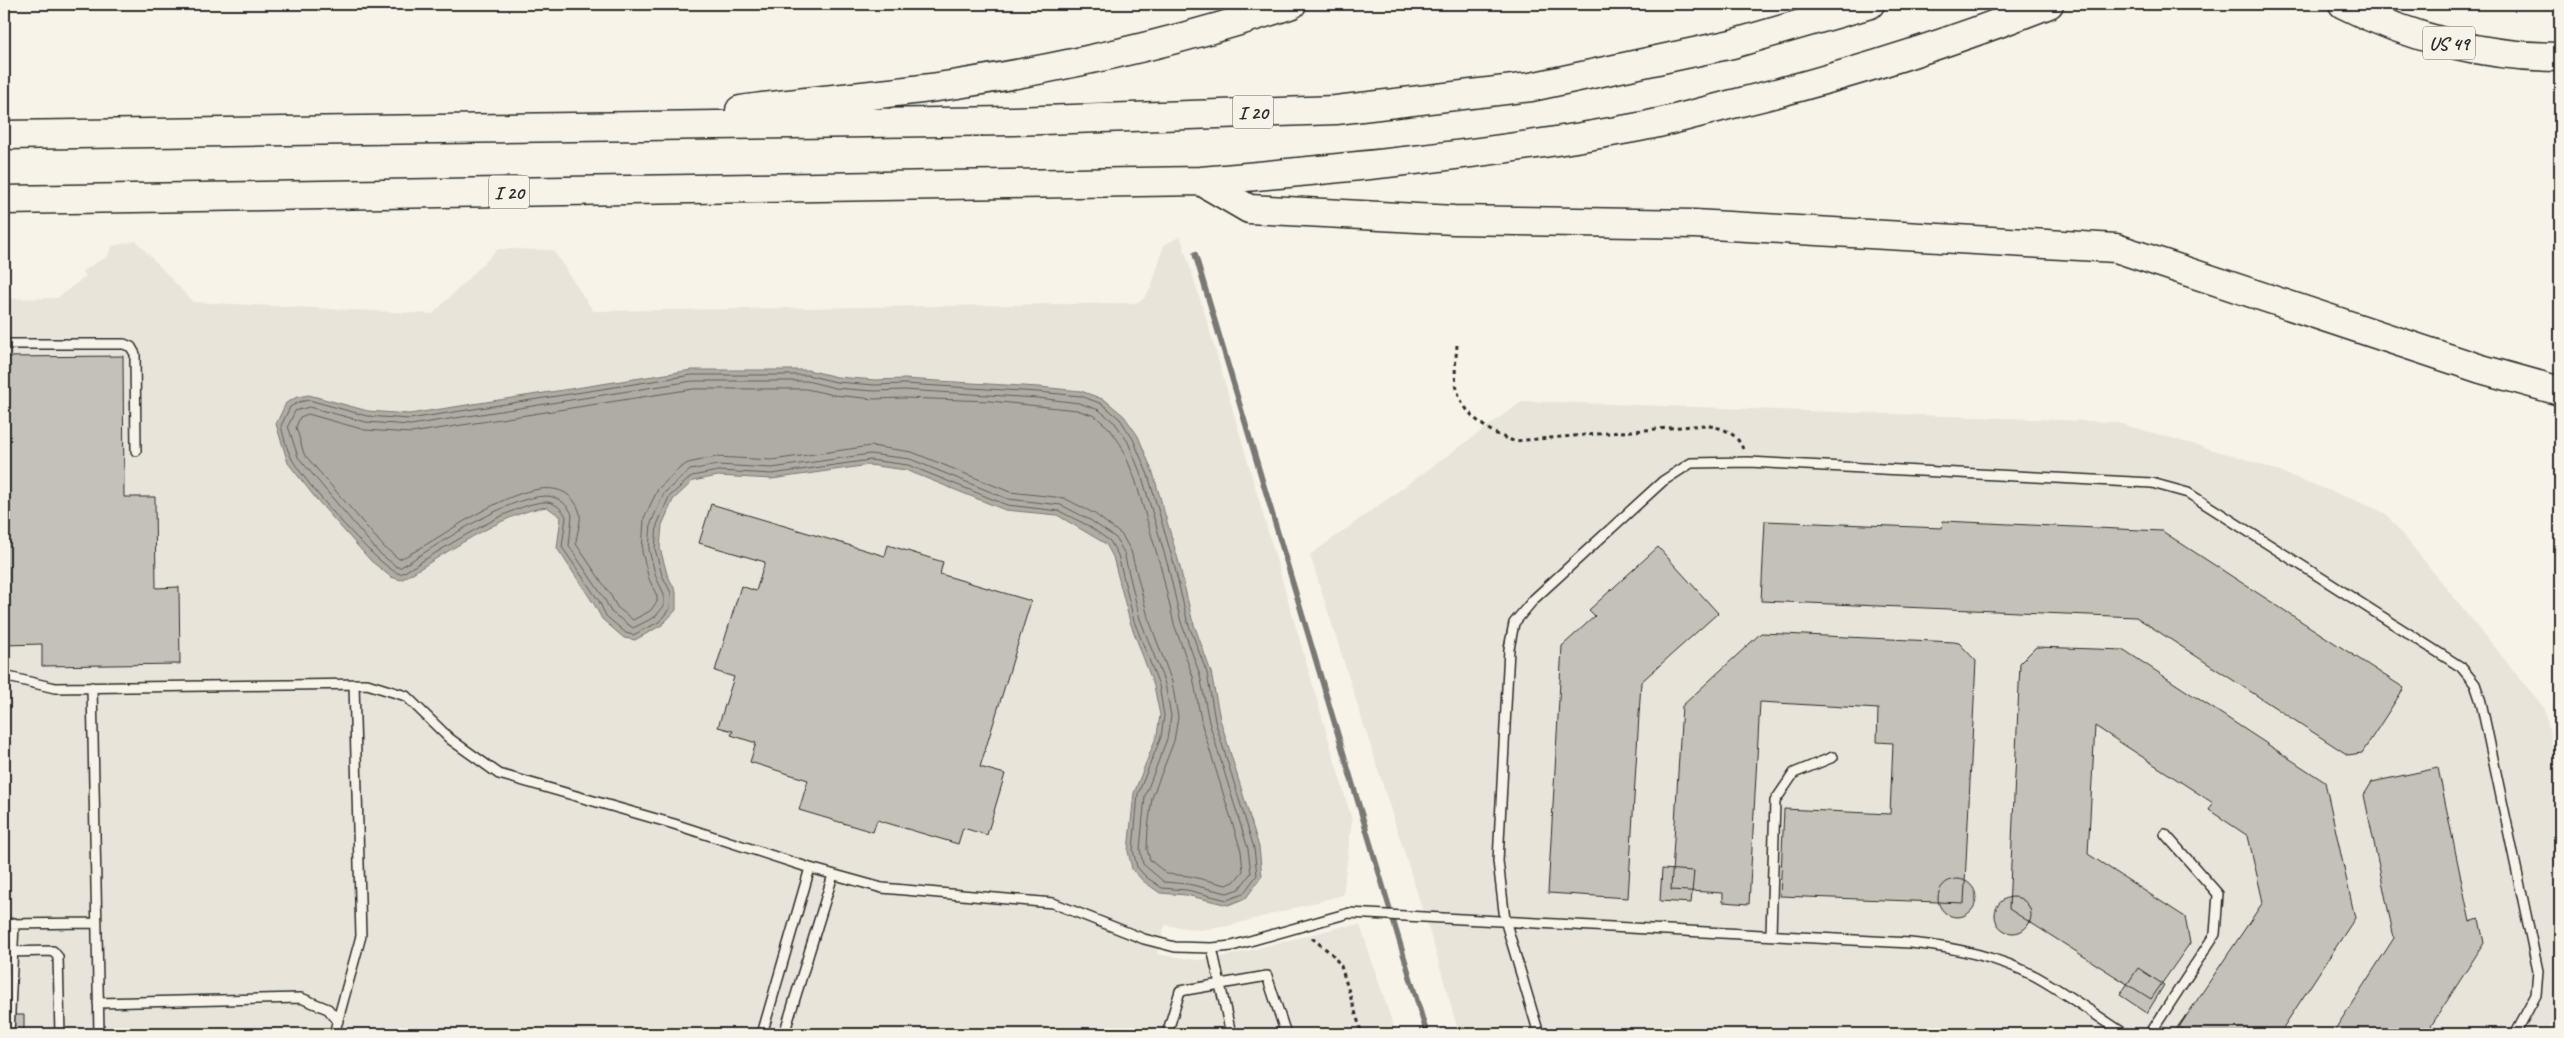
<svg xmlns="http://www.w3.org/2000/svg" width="2564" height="1038" font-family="Caveat,sans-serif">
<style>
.built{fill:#e8e4da}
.water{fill:#afaca4;stroke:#7a7874}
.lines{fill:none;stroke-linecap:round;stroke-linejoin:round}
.shore{stroke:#605f5b;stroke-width:1}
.stream{stroke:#7a7874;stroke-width:5.5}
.building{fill:#c4c1b9;stroke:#2b2b2b}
.service-casing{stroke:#2b2b2b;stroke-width:12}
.motorway-casing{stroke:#2b2b2b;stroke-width:31}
.path{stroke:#2b2b2b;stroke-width:3;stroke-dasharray:4 4;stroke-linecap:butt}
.service{stroke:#f7f3e8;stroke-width:9}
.motorway{stroke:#f7f3e8;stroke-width:28}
.labels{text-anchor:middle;stroke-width:4.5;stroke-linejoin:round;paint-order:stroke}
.shield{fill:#f7f3e8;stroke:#686764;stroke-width:1}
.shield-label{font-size:19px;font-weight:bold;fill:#2b2b2b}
</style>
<rect width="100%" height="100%" fill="#f7f3e8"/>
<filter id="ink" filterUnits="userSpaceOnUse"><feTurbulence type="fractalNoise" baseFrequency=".02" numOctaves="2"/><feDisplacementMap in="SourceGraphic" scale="10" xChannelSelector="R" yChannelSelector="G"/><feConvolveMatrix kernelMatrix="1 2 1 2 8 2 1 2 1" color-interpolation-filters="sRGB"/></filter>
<g filter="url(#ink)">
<!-- built -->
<path class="built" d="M 1179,237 L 1181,238 L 1206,318 L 1352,820 L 1343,895 L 1228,926 L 1200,930 L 1165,925 L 1157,954 L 1197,960 L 1227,956 L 1344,926 L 1360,925 L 1396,1034 L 4,1034 L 4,299 L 57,298 L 86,276 L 82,271 L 108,256 L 112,246 L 136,241 L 193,302 L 433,314 L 498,249 L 553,250 L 593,311 L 1136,303 L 1143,299 L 1151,288 L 1164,245 Z
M 1523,401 L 2114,422 L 2246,459 L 2370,506 L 2386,514 L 2545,709 L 2560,790 L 2560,1009 L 2544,1034 L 1459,1034 L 1434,946 L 1310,555 Z"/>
<!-- water -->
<path class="water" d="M 692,370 L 808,370 L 837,377 L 875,380 L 904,379 L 1039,387 L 1081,391 L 1105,400 L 1124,416 L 1138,436 L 1153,473 L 1179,563 L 1192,619 L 1211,672 L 1220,719 L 1259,847 L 1262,876 L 1246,898 L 1228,905 L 1186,895 L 1160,893 L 1143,881 L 1132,869 L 1128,851 L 1134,793 L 1157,735 L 1160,715 L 1154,686 L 1130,622 L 1113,557 L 1106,544 L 1057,515 L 1005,510 L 906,470 L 869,465 L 772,479 L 718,476 L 693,481 L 673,500 L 662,525 L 660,548 L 667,574 L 676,592 L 676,610 L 662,625 L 635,640 L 624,638 L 602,619 L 594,604 L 557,548 L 561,517 L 547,507 C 505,511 439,558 401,580 L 391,577 L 371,561 L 317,500 L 288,463 L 276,424 L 286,403 L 297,397 L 309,395 L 368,411 L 409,414 Z"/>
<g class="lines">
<!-- shore -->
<path class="shore" d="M 692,375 L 807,375 L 836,382 L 875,385 L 904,384 L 1038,392 L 1081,396 L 1102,404 L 1120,419 L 1133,439 L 1148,475 L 1174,564 L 1187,620 L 1207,673 L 1215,721 L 1254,848 L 1257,875 L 1243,894 L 1227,900 L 1187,890 L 1162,888 L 1146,877 L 1137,867 L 1133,850 L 1138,794 L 1161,737 L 1164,716 L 1159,685 L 1134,621 L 1118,555 L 1110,541 L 1087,525 L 1059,511 L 1007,505 L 908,465 L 870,460 L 772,474 L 718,471 L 692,476 L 669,497 L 657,525 L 655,549 L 662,575 L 671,593 L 670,608 L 659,622 L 633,635 L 626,633 L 606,616 L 599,601 L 562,547 L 566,517 C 563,509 554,502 546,502 C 514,501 432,556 401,574 C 382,572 302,479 292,459 C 286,448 284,437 281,426 L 290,407 L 299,402 L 309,400 L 367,416 L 409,419 Z
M 693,381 L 807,381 L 835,388 L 874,391 L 904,390 L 1038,398 L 1079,403 L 1099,410 L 1115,423 L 1128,442 L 1142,477 L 1168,566 L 1181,622 L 1200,675 L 1209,722 L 1248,849 L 1251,873 L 1239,889 L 1227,893 L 1188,884 L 1164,882 L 1143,864 L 1140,849 L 1145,796 L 1167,739 L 1171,716 L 1165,684 L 1140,619 L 1124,553 L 1116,538 L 1090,520 L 1061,505 L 1008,499 L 910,459 L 870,454 L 772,468 L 717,465 L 690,470 L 664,493 L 651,523 L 649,550 L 656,577 L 664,594 L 664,606 L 655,617 L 633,628 L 611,612 L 604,598 L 569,546 L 572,515 C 569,505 557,496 546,496 C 507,496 435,547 401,567 L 397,567 L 378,552 L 298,457 L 288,426 L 295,411 L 309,407 L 366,422 L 410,425 Z
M 806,389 L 834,395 L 874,399 L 904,398 L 990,401 L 1077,410 L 1095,416 L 1110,429 L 1121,445 L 1135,479 L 1161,568 L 1174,624 L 1193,677 L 1202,725 L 1241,851 L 1243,871 L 1234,882 L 1226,885 L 1189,876 L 1167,874 L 1150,860 L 1147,849 L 1148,828 L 1152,798 L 1174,741 L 1178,717 L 1172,682 L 1148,617 L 1131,551 L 1122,535 L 1095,514 L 1064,498 L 1010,492 L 912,452 L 871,446 L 772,460 L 716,457 L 688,463 L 680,468 L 658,489 L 644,518 L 642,552 L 649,579 L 657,596 L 657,602 L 650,611 L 633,620 L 617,607 L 610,594 L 576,544 C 576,533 583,520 579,510 C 553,445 434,547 399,559 L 384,547 L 304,454 L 296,427 L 300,417 L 308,414 L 365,430 L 411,433 L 693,389 Z"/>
<!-- stream -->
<path class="stream" d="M 1195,254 L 1427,1034"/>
</g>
<!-- building -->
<path class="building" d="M 123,356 L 124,497 L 155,497 L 156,588 L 179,587 L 180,664 L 42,666 L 42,644 L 4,645 L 4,357 Z
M 711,504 L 885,556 L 888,545 L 943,562 L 940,574 L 1031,601 L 980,767 L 1005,774 L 987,835 L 963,828 L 958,844 L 877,820 L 873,832 L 799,810 L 808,780 L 750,762 L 756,743 L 731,735 L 733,731 L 718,727 L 734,677 L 715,671 L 741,586 L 756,591 L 765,562 L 699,543 Z
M 1765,521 L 1942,528 L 1943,521 L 2162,531 L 2404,688 L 2362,753 L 2348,755 L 2136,617 L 1761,601 Z
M 1658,547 L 1718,613 L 1641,682 L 1628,898 L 1548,893 L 1562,646 L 1595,616 L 1589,610 Z
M 1761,633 L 1954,642 L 1959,643 L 1976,661 L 1964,903 L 1780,896 L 1784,809 L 1890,814 L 1893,743 L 1877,742 L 1878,709 L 1760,702 L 1749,904 L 1723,902 L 1723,893 L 1671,890 L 1682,706 Z
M 2036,647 L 2124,650 L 2325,782 L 2355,918 L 2279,1034 L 2189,1034 L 2179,1027 L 2263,902 L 2248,836 L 2209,810 L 2213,803 L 2095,726 L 2088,854 L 2185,917 L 2190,943 L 2151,999 L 2009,909 L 2020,663 Z
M 2438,768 L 2470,922 L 2479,919 L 2484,943 L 2431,1026 L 2444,1034 L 2332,1034 L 2394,938 L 2364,795 L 2372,782 Z
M 1662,869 L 1694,871 L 1691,903 L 1660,901 Z
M1938 898a19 19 0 1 1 38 0a19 19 0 1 1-38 0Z
M1995 915a18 18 0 1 1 36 0a18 18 0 1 1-36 0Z
M 2138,968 L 2164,985 L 2147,1013 L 2120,995 Z
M 4,1015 L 24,1015 L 24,1034 L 4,1034 Z
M 2186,1015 L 2179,1027 L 2189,1034 L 2184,1034 L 2176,1029 Z"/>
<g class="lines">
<defs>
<path id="service" d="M 4,344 L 124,344 L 131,347 L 135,354 L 136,451
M 4,676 L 55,688 L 367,684 L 406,696 L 450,739 L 499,774 L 674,824 L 810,868 L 882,888 L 1053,903 L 1144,939 L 1175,947 L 1212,948 L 1232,946 L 1349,913 L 1910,943 C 1953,947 1996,956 2035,976 C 2066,993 2095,1015 2125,1034
M 92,687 L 99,1034
M 4,924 L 95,923
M 1771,934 L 1775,801 L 1794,773 L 1833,757
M 1212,948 L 1231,1034
M 4,952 L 53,951 L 58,957 L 60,1034
M 98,1003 L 301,998 L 328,1009 L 338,1021
M 9,1034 L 14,923
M 334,1034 L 361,936 L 354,684
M 762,1034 L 810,868
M 784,1034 L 833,875
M 1167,1034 L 1180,991 L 1267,976 L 1286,1034
M 1539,1034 L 1505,920 L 1498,861 L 1509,649 L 1514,623 L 1534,599 L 1663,481 L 1691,463 L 1749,462 L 2152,483 L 2188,493 L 2461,667 L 2475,684 L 2481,702 L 2538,971 L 2536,995 L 2515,1034
M 2150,1034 L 2215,934 L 2218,894 L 2165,834"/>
<path id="motorway" d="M 2343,4 C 2409,38 2486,57 2560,57
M 740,110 C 813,100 886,95 958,84 C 1071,66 1184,41 1292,4
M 4,135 L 1013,121 L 1336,110 L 1531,87 L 1732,44 L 1870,4
M 1201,181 L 1249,209 L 1454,220 L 1694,224 L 2116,248 L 2481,369 L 2560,391
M 4,200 L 1201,181 C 1348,168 1494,154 1639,127 C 1672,121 1704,111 1737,103 C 1843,77 1947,44 2049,4"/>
</defs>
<!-- service casing -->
<use href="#service" class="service-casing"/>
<!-- motorway casing -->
<use href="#motorway" class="motorway-casing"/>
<!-- path -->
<path class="path" d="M 1457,345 C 1456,360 1453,377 1458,392 C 1464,415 1492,435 1514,441 L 1705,425 C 1723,428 1736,432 1743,449
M 1312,938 L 1332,954 L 1341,966 L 1362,1034"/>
<!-- service -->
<use href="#service" class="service"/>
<!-- motorway -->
<use href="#motorway" class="motorway"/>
</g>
</g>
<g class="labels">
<!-- shield labels -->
<g class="shield">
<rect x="2423" y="26.5" width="52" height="33" rx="4"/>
<rect x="1233" y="95.5" width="40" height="33" rx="4"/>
<rect x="489" y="175.5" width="40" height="33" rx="4"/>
</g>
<g class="shield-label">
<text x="2449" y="50">US 49</text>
<text x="1253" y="119">I 20</text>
<text x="509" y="199">I 20</text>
</g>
</g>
<!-- margin -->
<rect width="2564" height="1038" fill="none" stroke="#f7f3e8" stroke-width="20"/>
<rect x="10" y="10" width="2544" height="1018" fill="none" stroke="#2b2b2b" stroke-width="2" filter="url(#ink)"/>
</svg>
